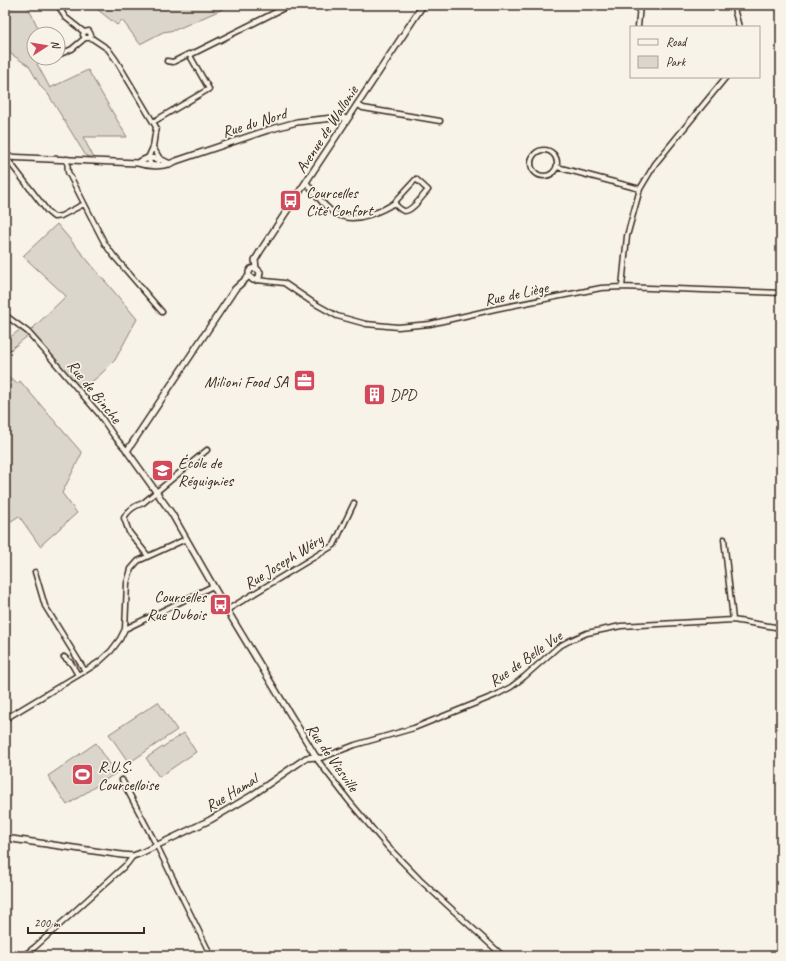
<svg xmlns="http://www.w3.org/2000/svg" width="786" height="961" font-family="Caveat,sans-serif">
<style>
.green{fill:#dbd6cb;stroke:#8b8074}
.lines{fill:none;stroke-linecap:round;stroke-linejoin:round}
.minor-casing{stroke:#3b2a1e;stroke-width:7}
.tertiary-casing{stroke:#3b2a1e;stroke-width:8}
.minor{stroke:#f7f3e8;stroke-width:4}
.tertiary{stroke:#f7f3e8;stroke-width:5}
.labels{text-anchor:middle;stroke-width:3.5;stroke-linejoin:round;paint-order:stroke}
.street-label{font-size:16px;fill:#3b2a1e;stroke:#f7f3e8}
.poi-label{font-size:16px;fill:#3b2a1e;stroke:#f7f3e8;text-anchor:start}
</style>
<rect width="100%" height="100%" fill="#f7f3e8"/>
<filter id="ink" filterUnits="userSpaceOnUse"><feTurbulence type="fractalNoise" baseFrequency=".025" numOctaves="2"/><feDisplacementMap in="SourceGraphic" scale="8" xChannelSelector="R" yChannelSelector="G"/><feConvolveMatrix kernelMatrix="1 2 1 2 8 2 1 2 1" color-interpolation-filters="sRGB"/></filter>
<g filter="url(#ink)">
<!-- green -->
<path class="green" d="M 5,5 L 27,5 L 41,34 L 34,34 L 34,58 L 44,58 L 37,64 L 50,88 L 88,70 L 127,137 L 83,137 L 94,158 L 86,156 L 48,94 L 41,87 L 29,66 L 5,50 Z
M 92,5 L 232,5 L 175,30 L 163,32 L 140,44 L 122,20 L 117,25 Z
M 57,224 L 137,319 L 115,360 L 101,374 L 81,391 L 42,345 L 29,332 L 66,296 L 23,256 Z
M 21,329 L 29,335 L 5,354 L 5,341 Z
M 5,372 L 17,384 L 20,381 L 82,453 L 62,493 L 77,513 L 40,546 L 19,516 L 5,525 Z
M 158,702 L 177,730 L 129,763 L 109,734 Z
M 184,733 L 196,752 L 159,777 L 146,758 Z
M 96,743 L 116,773 L 67,805 L 48,776 Z"/>
<g class="lines">
<defs>
<path id="minor" d="M 58,5 L 65,17 L 84,32
M 733,5 L 739,27
M 638,27 L 640,5
M 90,37 L 108,49 L 116,60 L 156,127 L 153,147 L 148,158 L 151,165
M 58,55 L 72,49 L 85,38 L 89,38 L 91,35 L 89,31 L 84,32 L 83,35 L 85,38
M 190,55 L 290,5
M 357,104 L 363,108 L 440,121
M 153,122 L 209,89 L 189,54 L 173,62 L 167,61
M 153,147 L 160,159 L 156,165
M531 163a13 13 0 1 1 26 0a13 13 0 1 1-26 0Z
M 5,156 L 48,212 L 54,217 L 61,216 L 84,204
M 67,159 L 68,172 L 105,244 L 113,255 L 162,312
M 557,167 L 640,189
M 416,179 L 428,190 C 423,195 412,212 404,211 C 400,210 397,206 394,203 Z
M 306,182 C 324,205 336,226 369,215 C 378,212 386,209 394,203
M 257,280 L 284,283 L 312,302 L 337,316 L 366,324 L 398,327 L 430,324 L 495,309 L 601,288 L 622,287 L 781,293
M 622,287 L 627,236 L 640,189 L 655,164 L 726,77
M 5,315 L 28,332 L 44,350 L 99,414 L 114,436 L 127,451
M 724,539 L 733,620
M 148,556 L 129,532 L 124,518 C 128,510 134,506 143,503 L 207,450
M 35,572 L 45,606 L 85,671
M 227,610 L 334,545 L 354,503
M 125,629 L 213,586
M 64,657 L 71,663 L 78,675
M 5,719 L 85,671 L 99,662 L 111,651 L 120,639 L 125,629 L 127,583 L 131,569 L 138,561 L 186,539
M 316,757 L 321,758 L 355,745 L 414,728 L 496,695 L 511,687 L 524,677 L 558,647 L 569,641 L 587,633 L 621,626 L 733,620 L 781,628
M 316,758 L 349,801 L 387,846 L 420,880 L 503,956
M 122,780 L 157,846 L 211,956
M 23,956 L 35,947 L 127,864 L 133,856"/>
<path id="tertiary" d="M 5,157 L 137,163
M 170,164 L 160,159 L 148,158 L 137,163 C 149,167 165,167 176,161 L 268,130 L 297,122 L 342,117 L 347,120
M 256,268 L 255,260 L 261,250 L 423,5
M 249,276 L 235,289 L 127,451 L 172,514 L 227,610 L 316,757
M 249,276 L 253,280 L 256,280 L 259,278 L 260,272 L 256,268
M 249,276 L 249,272 L 251,269 L 256,268
M 5,838 L 122,855 L 133,856 L 141,853 L 210,820 L 251,796 L 306,758 L 316,757"/>
</defs>
<!-- minor casing -->
<use href="#minor" class="minor-casing"/>
<!-- tertiary casing -->
<use href="#tertiary" class="tertiary-casing"/>
<!-- minor -->
<use href="#minor" class="minor"/>
<!-- tertiary -->
<use href="#tertiary" class="tertiary"/>
</g>
</g>
<!-- icons -->
<defs>
<symbol id="bus-square" viewBox="-11 -11 22 22"><rect x="-9" y="-9" width="18" height="18" rx="4" fill="#d1495b" stroke="#f7f3e8"/><path d="M-5-6H5V4H4V6H2V4H-2V6H-4V4H-5ZM-3.5-4V0h7V-4ZM-3.5 1.2v1.5H-2V1.2ZM2 1.2v1.5H3.5V1.2Z" fill="#fff"/></symbol>
<symbol id="office-square" viewBox="-11 -11 22 22"><rect x="-9" y="-9" width="18" height="18" rx="4" fill="#d1495b" stroke="#f7f3e8"/><path d="M-6-3h4V-5.5h4V-3h4V5H-6ZM-1-4.5V-3h2v-1.5ZM-6 0V1H6V0Z" fill="#fff"/></symbol>
<symbol id="building-square" viewBox="-11 -11 22 22"><rect x="-9" y="-9" width="18" height="18" rx="4" fill="#d1495b" stroke="#f7f3e8"/><path d="M-4-6H4V6H1V3H-1V6H-4ZM-2.5-4.3h1.7v1.8h-1.7ZM.8-4.3h1.7v1.8H.8ZM-2.5-1h1.7V.8h-1.7ZM.8-1h1.7V.8H.8Z" fill="#fff"/></symbol>
<symbol id="school-square" viewBox="-11 -11 22 22"><rect x="-9" y="-9" width="18" height="18" rx="4" fill="#d1495b" stroke="#f7f3e8"/><path d="M0-5L7-2L0 1L-7-2ZM-4 1L0 2.5L4 1V4Q0 6-4 4Z" fill="#fff"/></symbol>
<symbol id="stadium-square" viewBox="-11 -11 22 22"><rect x="-9" y="-9" width="18" height="18" rx="4" fill="#d1495b" stroke="#f7f3e8"/><path d="M0-5a6.5 5 0 1 0 0 10a6.5 5 0 1 0 0-10ZM-3.5-1.8h7v3.6h-7Z" fill="#fff"/></symbol>
</defs>
<g fill-rule="evenodd">
<use href="#bus-square" x="278" y="188" width="25" height="25"/>
<use href="#office-square" x="292" y="368" width="25" height="25"/>
<use href="#building-square" x="362" y="382" width="25" height="25"/>
<use href="#school-square" x="150" y="458" width="25" height="25"/>
<use href="#bus-square" x="208" y="592" width="25" height="25"/>
<use href="#stadium-square" x="70" y="762" width="25" height="25"/>
</g>
<g class="labels">
<!-- street labels -->
<g class="street-label">
<text transform="translate(254 122) rotate(-17)" y="6">Rue du Nord</text>
<text transform="translate(326 129) rotate(-57)" y="6">Avenue de Wallonie</text>
<text transform="translate(516 293) rotate(-12)" y="6">Rue de Liège</text>
<text transform="translate(95 391) rotate(51)" y="6">Rue de Binche</text>
<text transform="translate(283 561) rotate(-32)" y="6">Rue Joseph Wéry</text>
<text transform="translate(525 658) rotate(-35)" y="6">Rue de Belle Vue</text>
<text transform="translate(333 757) rotate(55)" y="6">Rue de Viesville</text>
<text transform="translate(231 792) rotate(-31)" y="6">Rue Hamal</text>
</g>
<!-- poi labels -->
<g class="poi-label">
<text x="306" y="198">Courcelles<tspan x="306" dy="18">Cité Confort</tspan></text>
<text x="288" y="387" text-anchor="end">Milioni Food SA</text>
<text x="390" y="400">DPD</text>
<text x="178" y="468">École de<tspan x="178" dy="18">Réguignies</tspan></text>
<text x="206" y="602" text-anchor="end">Courcelles<tspan x="206" dy="18">Rue Dubois</tspan></text>
<text x="98" y="772">R.U.S.<tspan x="98" dy="18">Courcelloise</tspan></text>
</g>
</g>
<!-- margin -->
<rect width="786" height="961" fill="none" stroke="#f7f3e8" stroke-width="20"/>
<rect x="10" y="10" width="766" height="941" fill="none" stroke="#3b2a1e" stroke-width="1.5" filter="url(#ink)"/>
<!-- legend -->
<rect x="630" y="26" width="130" height="52" fill="#f7f3e8" stroke="#aca397"/>
<rect x="638" y="39" width="20" height="6" fill="#f7f3e8" stroke="#aca397"/>
<text x="666" y="46" font-size="12" fill="#3b2a1e">Road</text>
<rect x="638" y="56" width="20" height="12" fill="#dbd6cb" stroke="#aca397"/>
<text x="666" y="66" font-size="12" fill="#3b2a1e">Park</text>
<!-- north arrow -->
<g transform="translate(46 46) rotate(78)"><circle r="19" fill="#f7f3e8" stroke="#aca397"/>
<path d="M0-3L7 15L0 10L-7 15Z" fill="#d1495b"/>
<text y="-6" font-size="11" font-weight="bold" text-anchor="middle" fill="#3b2a1e">N</text>
</g>
<!-- scale -->
<path d="M28 927v6h116v-6" fill="none" stroke="#3b2a1e" stroke-width="2"/>
<text x="34" y="927" font-size="12" fill="#3b2a1e" stroke="#f7f3e8" stroke-width="3" paint-order="stroke">200 m</text>
</svg>
